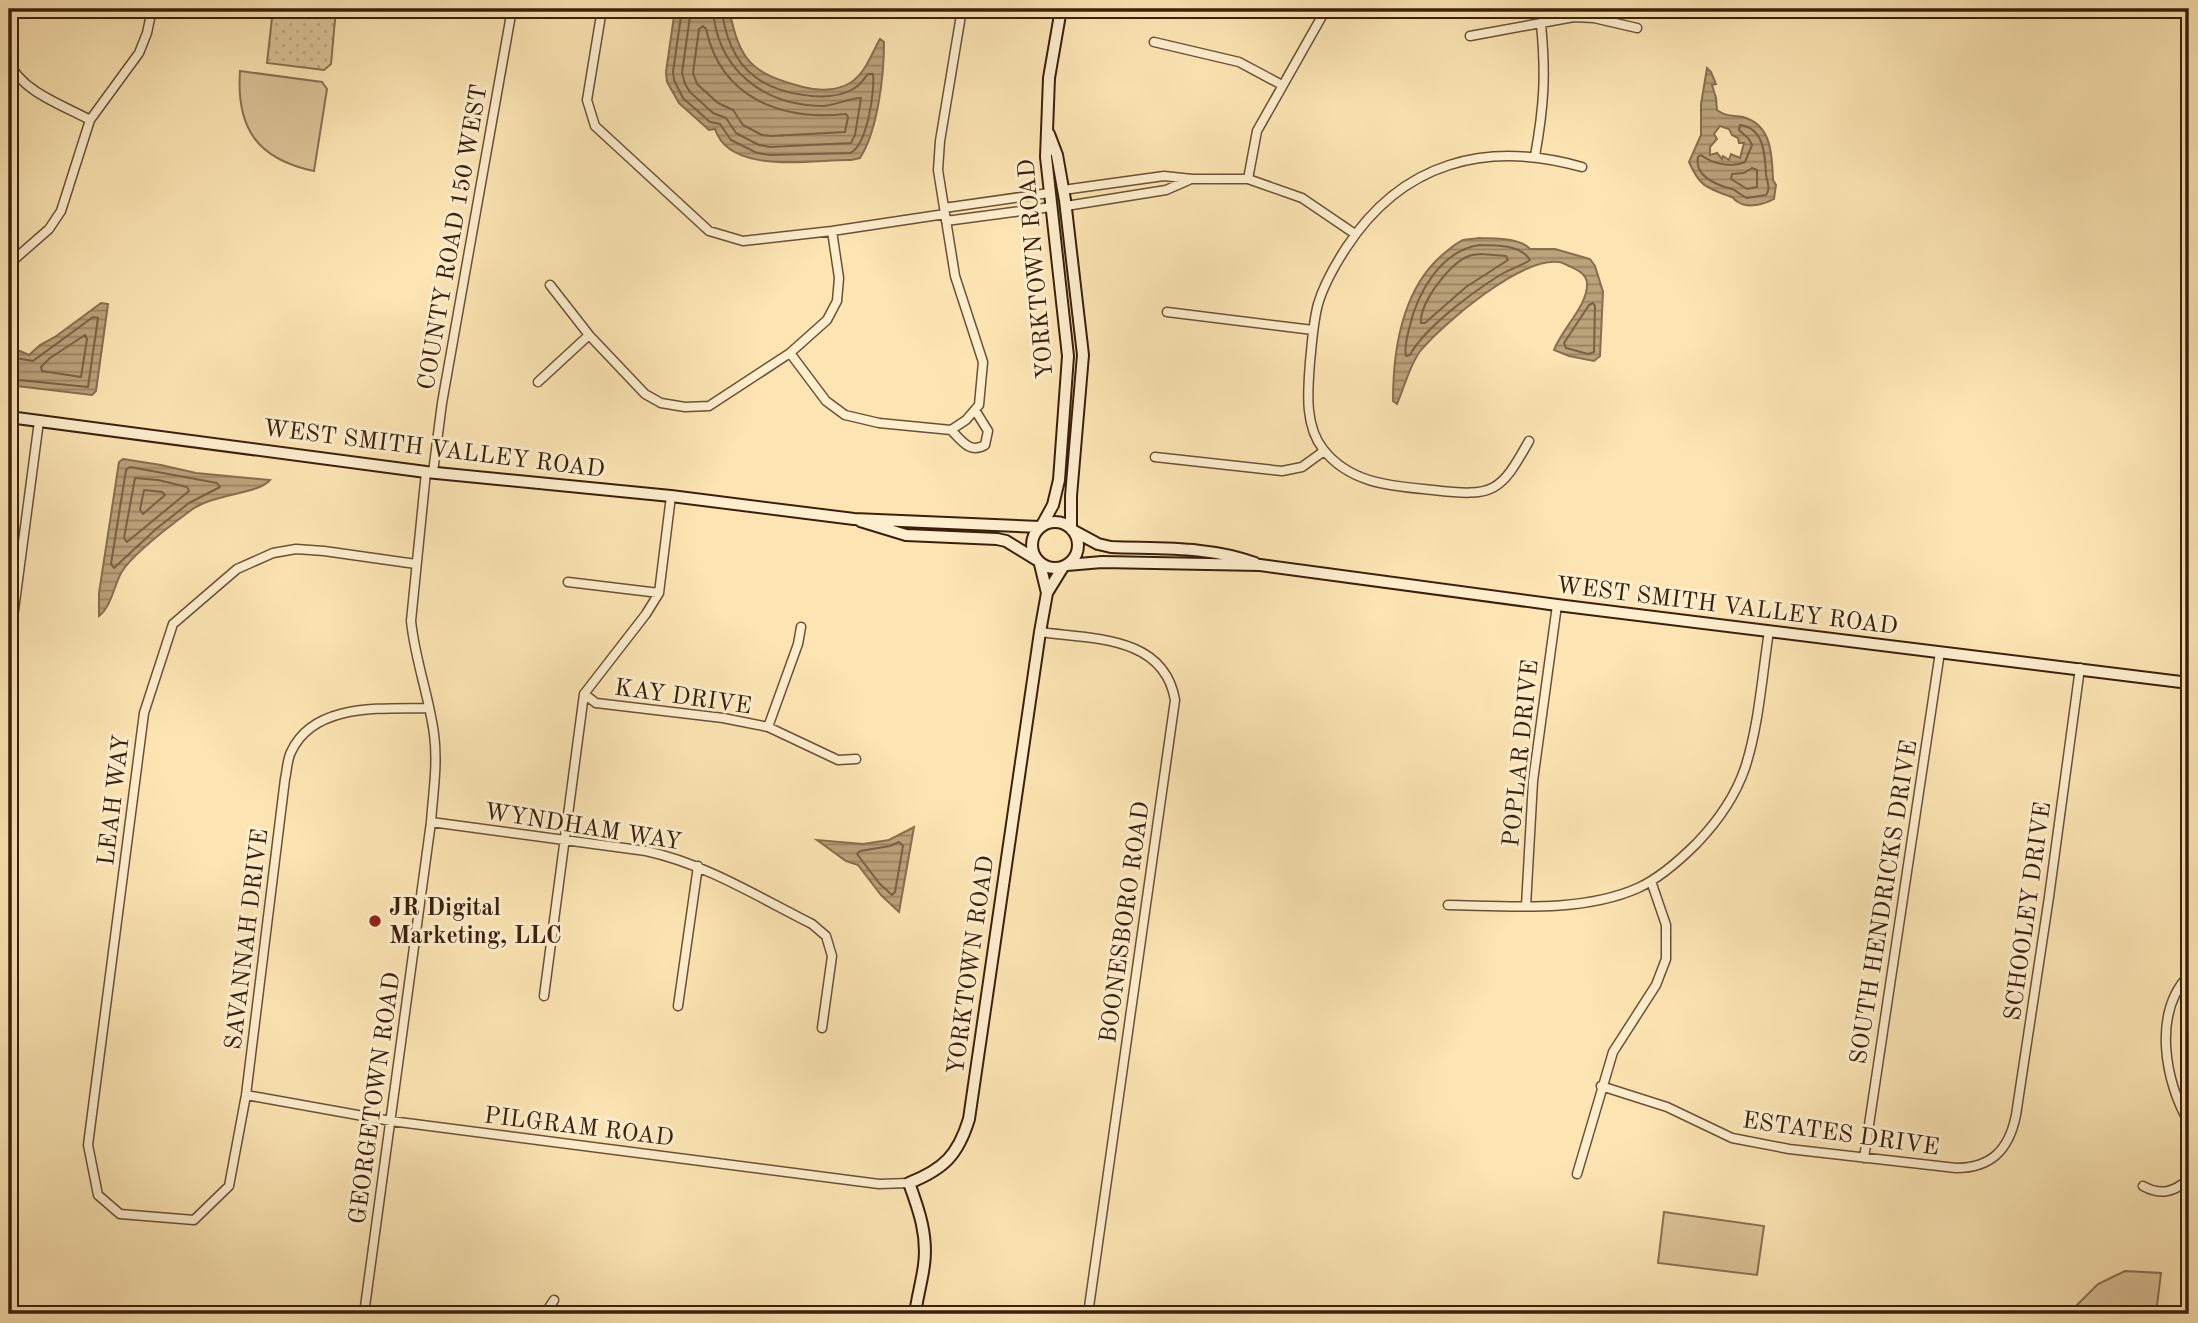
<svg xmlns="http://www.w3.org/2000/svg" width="2198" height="1323" font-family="'Old Standard TT',serif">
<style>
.grass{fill:url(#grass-dots);stroke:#8a7152;stroke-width:2}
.pitch{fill:#dbc397;stroke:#8a7152;stroke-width:2}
.water{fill:url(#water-rules);stroke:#876e4e;stroke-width:2;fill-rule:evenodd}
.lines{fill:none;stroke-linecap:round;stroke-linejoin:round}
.shore{stroke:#7a6043;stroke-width:2}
.street-casing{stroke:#6a5036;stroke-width:11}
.secondary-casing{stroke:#3a1f0c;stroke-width:14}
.street{stroke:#fdeece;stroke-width:8}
.secondary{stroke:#fdeece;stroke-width:10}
.poi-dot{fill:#8f2418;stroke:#fdeece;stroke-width:2.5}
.labels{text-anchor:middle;stroke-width:6;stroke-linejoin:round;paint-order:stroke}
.street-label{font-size:24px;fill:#3a1f0c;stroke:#fdeece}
.poi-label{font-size:24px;font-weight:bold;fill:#3a1f0c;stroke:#fdeece;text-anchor:start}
</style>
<defs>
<pattern id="grass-dots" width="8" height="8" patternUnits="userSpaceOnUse" patternTransform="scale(1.75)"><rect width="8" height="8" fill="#dbc397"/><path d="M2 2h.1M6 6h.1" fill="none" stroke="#bda781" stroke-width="1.8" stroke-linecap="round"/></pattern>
<pattern id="water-rules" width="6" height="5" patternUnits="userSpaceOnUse" patternTransform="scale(1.75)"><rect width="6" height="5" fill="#baa27a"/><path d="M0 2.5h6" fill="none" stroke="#988362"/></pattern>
</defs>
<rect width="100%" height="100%" fill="#fce5b3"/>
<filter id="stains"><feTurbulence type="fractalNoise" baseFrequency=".00286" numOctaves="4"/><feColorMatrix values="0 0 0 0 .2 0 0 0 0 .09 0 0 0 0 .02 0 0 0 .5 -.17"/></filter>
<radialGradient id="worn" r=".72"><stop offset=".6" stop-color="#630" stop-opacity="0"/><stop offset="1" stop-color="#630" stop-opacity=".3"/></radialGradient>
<!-- grass -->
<path class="grass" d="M 273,9 L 336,9 L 331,64 L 324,70 L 267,63 Z"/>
<!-- pitch -->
<path class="pitch" d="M 240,71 L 322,82 L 327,89 L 314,171 C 257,159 236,128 240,71 Z
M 1664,1212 L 1764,1226 L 1757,1275 L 1658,1263 Z
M 2125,1271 L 2161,1273 L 2156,1314 L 2068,1314 L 2098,1284 Z"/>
<!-- water -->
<path class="water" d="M 675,9 L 729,9 C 740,62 751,73 803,87 C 818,91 837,91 850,83 C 866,73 871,54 880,39 L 884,42 C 884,75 878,130 860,158 L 851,160 C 814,159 730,176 715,129 L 709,130 L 679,103 L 667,82 L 666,72 Z
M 1707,68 L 1711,72 L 1716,84 L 1712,85 L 1716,98 L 1717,110 C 1726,117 1733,115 1743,117 C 1772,125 1772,155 1773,180 L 1776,185 L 1774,199 C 1765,204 1748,209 1738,202 C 1730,197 1737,199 1729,196 C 1706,188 1699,185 1689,162 L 1701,135 L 1701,104 ZM 1720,126 L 1729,129 L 1732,135 L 1738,138 L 1739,143 L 1744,143 L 1740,158 L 1731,154 L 1729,160 L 1723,156 L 1722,159 L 1717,153 L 1710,155 L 1710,147 L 1717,139 L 1714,134 Z
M 1479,238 C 1495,239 1519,237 1530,249 L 1555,249 L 1590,259 L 1595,266 L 1603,292 L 1600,356 L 1594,361 L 1569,356 L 1554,350 C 1561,330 1589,304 1587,283 C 1586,273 1577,270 1569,266 C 1567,265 1561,262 1559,262 C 1521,257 1444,323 1421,350 C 1410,364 1404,388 1397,404 L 1393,401 C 1393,351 1402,291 1441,256 C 1447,251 1456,243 1463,240 C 1468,239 1475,239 1479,238 Z
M 101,303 L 108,304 L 96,391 L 92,395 L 9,385 L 9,350 L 20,351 L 29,355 L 40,345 L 55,337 Z
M 123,459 L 161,465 L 196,473 L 270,480 C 257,495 213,493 190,511 C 171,525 132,554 121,573 C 114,586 111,607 99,616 L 99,593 L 119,462 Z
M 914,827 L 899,912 L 881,895 L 858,865 L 846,861 L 817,840 L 863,844 L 889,840 Z"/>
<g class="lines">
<!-- shore -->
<path class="shore" d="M 682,9 L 673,72 L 674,80 L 683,98 L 710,122 L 720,124 L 731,140 L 757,153 L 770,155 L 850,153 C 867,146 875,91 873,74 L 868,74 C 864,79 860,86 853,89 C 829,104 776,94 754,76 C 734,61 724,33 722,9
M 691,9 L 682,73 L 685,84 L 690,92 L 713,113 L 726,118 L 736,133 L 759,145 L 770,147 L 851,143 L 855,135 L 861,98 C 849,98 837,105 824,106 C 764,106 717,70 713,9
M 703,26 L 706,29 C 721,98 781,121 846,114 L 848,117 L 845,132 L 771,136 L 762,135 L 743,125 L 733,110 L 718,103 L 697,84 L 693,73 L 699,29 Z
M 1740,125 C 1764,128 1765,154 1766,174 C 1767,183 1771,188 1766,195 L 1747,198 C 1741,196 1738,191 1732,189 C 1717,185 1694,177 1698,157 L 1701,155 C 1713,164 1731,168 1745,162 L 1752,145 L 1749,139 L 1739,130 Z
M 1752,168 L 1757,170 L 1757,187 L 1747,189 L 1731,179 L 1732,174 L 1744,173 Z
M 1480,245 C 1497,246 1520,244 1530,260 C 1521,266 1510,269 1500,275 C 1473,292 1425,327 1410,355 L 1406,356 C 1404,347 1407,338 1409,329 C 1417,293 1441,250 1480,245 Z
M 1481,254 L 1506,256 L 1508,260 L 1466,287 L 1425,323 L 1421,323 C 1419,304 1450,262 1469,256 C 1473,254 1477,255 1481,254 Z
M 1593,303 L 1595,306 L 1594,352 L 1588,354 L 1566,348 L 1564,343 L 1589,305 Z
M 85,335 L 87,339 L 81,377 L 42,371 L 41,367 L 50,358 Z
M 9,357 L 33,361 L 93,317 L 98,318 L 88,387 L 9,379
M 130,467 L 217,483 L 220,487 L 189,503 L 156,529 L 114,568 L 111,564 L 126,470 Z
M 135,478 L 158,480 L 187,487 L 189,491 L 127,542 L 124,538 Z
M 144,490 L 162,492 L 165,495 L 143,514 L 140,510 Z
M 899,842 L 903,846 L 895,892 L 892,895 L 879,883 L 857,854 L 860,851 L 890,846 Z"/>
<defs>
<path id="street" d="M 602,9 L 587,100 L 595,126 L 709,231 L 743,241 L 832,231 L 945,214
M 813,13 L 813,9
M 1470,36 L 1574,17 L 1594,18 L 1637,28
M 1154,42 L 1239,62 L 1282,85
M 9,62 C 22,92 63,105 90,120
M 1535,156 C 1544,106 1546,75 1541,24
M 1248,179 L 1257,131 L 1326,9
M 1063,190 L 1164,176 L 1192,179 L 1248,179 L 1302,198 L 1355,234
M 1066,206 L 1166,190 L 1189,180
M 944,208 L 1049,193
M 946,221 L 1051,207
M 9,250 L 17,257
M 9,264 L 49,229 L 61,211 L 90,120 L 139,53 L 147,33 L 152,9
M 550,285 L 589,335 L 645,394 L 661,403 L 685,407 L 709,406 L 790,353 L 827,320 L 837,301 L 839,278 L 832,231
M 1167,312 L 1313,330
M 790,353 L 826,401 L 845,415 L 879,423 L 951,430 L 966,420 L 979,405 L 983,362 L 955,276 L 938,170 L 940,141 L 962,9
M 538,382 L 589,335
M 951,430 C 962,441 970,454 985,445 L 988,431 L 975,410
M 1529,441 C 1500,493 1494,497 1433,490 C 1392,486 1350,484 1323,449 C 1304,425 1308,389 1310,362 C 1312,343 1313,323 1318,304 C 1324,284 1335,265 1346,248 C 1402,162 1486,140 1582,167
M 1155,457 L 1282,471 L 1302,467 L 1324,451
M 433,472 L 442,403 L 512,9
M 416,564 L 324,551 L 296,549 L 273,553 L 237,569 L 173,624 L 144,713 L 88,1145 L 98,1195 L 120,1214 L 194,1220 L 229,1186 L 246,1095 L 285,779 C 287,771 287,760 291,752 C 314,702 383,709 428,708
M 568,582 L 659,593
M 1040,632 C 1091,639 1164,635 1175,700 L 1088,1314
M 9,648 L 39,421
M 584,694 L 596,703 L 723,718 L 768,727 L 838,760 L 856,759
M 768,727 L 798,644 L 801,627
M 431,822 L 646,851 C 706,864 758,897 812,924 L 826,936 L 832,956 L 822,1028
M 2189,879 L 2189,904
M 1448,905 C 1508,906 1582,913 1638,888 C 1660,878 1679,861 1697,843 C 1718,821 1735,797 1745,768 C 1759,725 1762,676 1769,631
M 1526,906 L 1533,781 L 1557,605
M 2189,975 C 2152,1013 2165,1082 2189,1123
M 544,996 L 584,694 L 646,614 L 659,593 L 671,496
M 678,1006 L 698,866
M 1601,1086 L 1667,1107 L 1732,1138 L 1789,1149 L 1956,1168 C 1991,1168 2009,1150 2016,1115 L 2049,897 L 2080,668
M 246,1095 L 391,1121 L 879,1184 L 909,1183
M 1864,1158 L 1940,652
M 1577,1174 L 1613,1052 L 1656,985 L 1666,959 L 1666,925 L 1651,881
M 2143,1186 C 2161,1196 2174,1192 2189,1179
M 364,1314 L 431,822 C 433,793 438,764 434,734 C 429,696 415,660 411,621 L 426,472
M 545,1314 L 554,1300"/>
<path id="secondary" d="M 1049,134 L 1057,155 L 1065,200 L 1083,355 L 1071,496 L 1071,528
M 9,417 L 426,472 L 671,496 L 854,519 L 1040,527
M 860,521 L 906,535 L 997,539 L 1006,541 L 1037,560
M1032 545a23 23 0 1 1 46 0a23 23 0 1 1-46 0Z
M 1042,525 L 1053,505 L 1059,480 L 1068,356 L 1046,157 L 1049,78 L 1061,9
M 1072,530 L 1098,544 L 1111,547 C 1159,549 1209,546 1255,563
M 1040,564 L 1047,593
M 1067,565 L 1102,562 L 1260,565 L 1557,605 L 2189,683
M 915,1314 C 917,1298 922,1281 924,1265 C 928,1236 919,1210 909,1183 C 944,1169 958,1155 969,1119 L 1040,632 L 1047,593 L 1063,567"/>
</defs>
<!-- street casing -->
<use href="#street" class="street-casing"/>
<!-- secondary casing -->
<use href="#secondary" class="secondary-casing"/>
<!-- street -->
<use href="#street" class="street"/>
<!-- secondary -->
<use href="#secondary" class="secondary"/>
</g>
<!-- markers -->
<circle class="poi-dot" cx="375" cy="921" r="7"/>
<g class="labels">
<!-- street labels -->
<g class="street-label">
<text transform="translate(452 237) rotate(-80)" y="8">COUNTY ROAD 150 WEST</text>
<text transform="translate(1035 269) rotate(-95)" y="8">YORKTOWN ROAD</text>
<text transform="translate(434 448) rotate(7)" y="8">WEST SMITH VALLEY ROAD</text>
<text transform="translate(1727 605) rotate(7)" y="8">WEST SMITH VALLEY ROAD</text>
<text transform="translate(683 696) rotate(8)" y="8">KAY DRIVE</text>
<text transform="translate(1520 753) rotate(-84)" y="8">POPLAR DRIVE</text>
<text transform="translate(113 800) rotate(-83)" y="8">LEAH WAY</text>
<text transform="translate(583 826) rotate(9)" y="8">WYNDHAM WAY</text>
<text transform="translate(1883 902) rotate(-81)" y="8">SOUTH HENDRICKS DRIVE</text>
<text transform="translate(2027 911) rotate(-82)" y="8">SCHOOLEY DRIVE</text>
<text transform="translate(1124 922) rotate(-82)" y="8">BOONESBORO ROAD</text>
<text transform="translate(246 939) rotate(-83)" y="8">SAVANNAH DRIVE</text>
<text transform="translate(970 965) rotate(-82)" y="8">YORKTOWN ROAD</text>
<text transform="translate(374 1098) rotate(-82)" y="8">GEORGETOWN ROAD</text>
<text transform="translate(579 1126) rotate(7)" y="8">PILGRAM ROAD</text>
<text transform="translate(1841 1133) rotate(8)" y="8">ESTATES DRIVE</text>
</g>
<!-- poi labels -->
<g class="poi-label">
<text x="389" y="915">JR Digital<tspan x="389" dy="28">Marketing, LLC</tspan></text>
</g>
</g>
<!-- margin -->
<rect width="2198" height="1323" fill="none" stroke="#fce5b3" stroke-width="35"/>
<rect x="10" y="10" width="2177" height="1302" fill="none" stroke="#3a1f0c" stroke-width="3.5"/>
<rect x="18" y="18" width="2163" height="1288" fill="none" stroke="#3a1f0c" stroke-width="2"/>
<rect width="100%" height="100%" filter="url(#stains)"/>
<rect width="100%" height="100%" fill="url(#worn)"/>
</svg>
